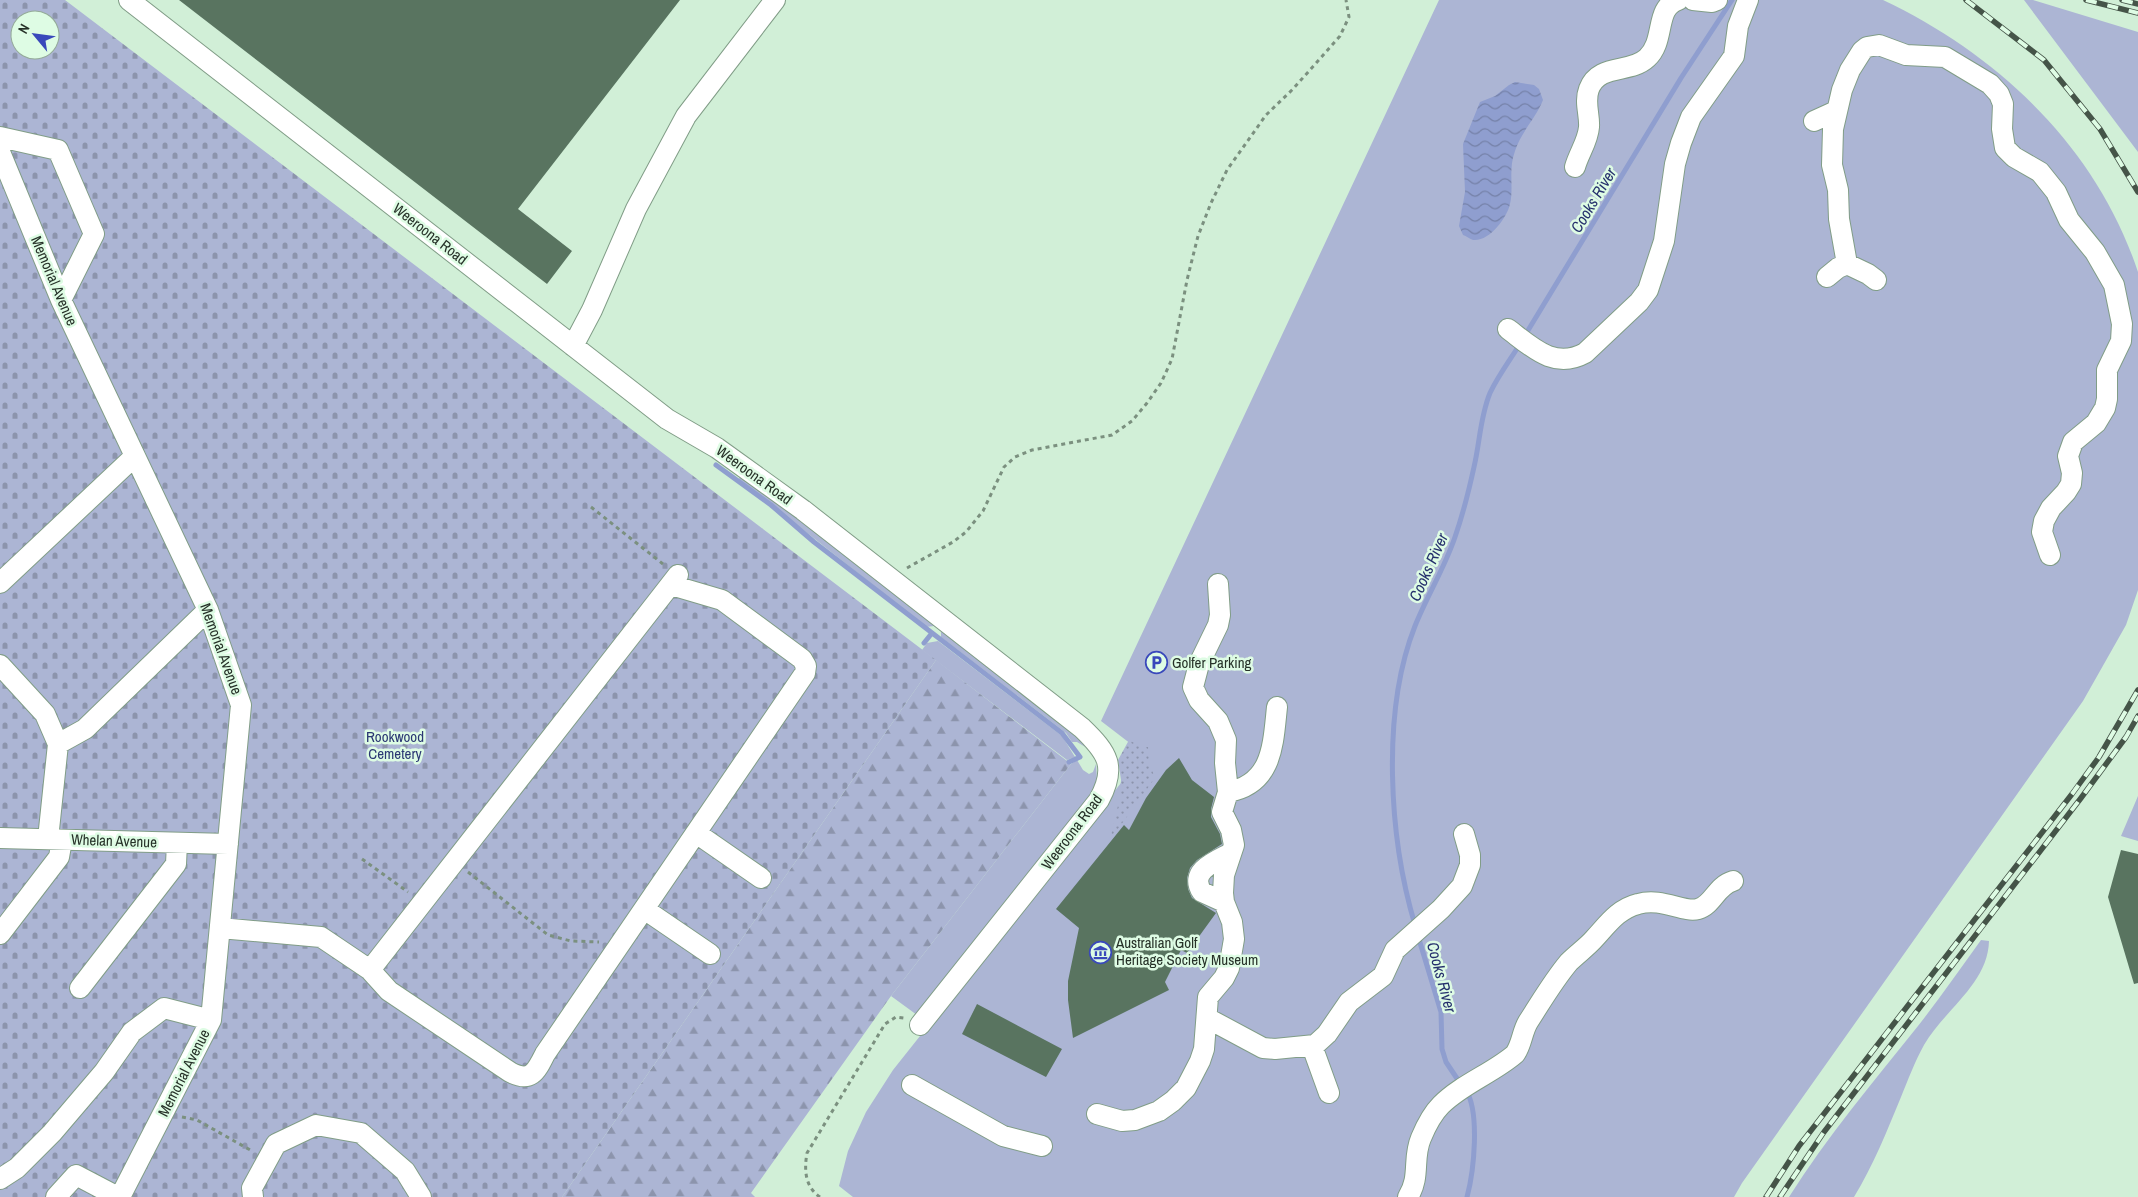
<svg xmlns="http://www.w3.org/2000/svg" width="2138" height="1197" font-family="'Archivo Narrow',sans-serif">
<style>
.green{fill:#acb5d4}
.forest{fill:url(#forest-firs)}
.cemetery{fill:url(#cemetery-stones);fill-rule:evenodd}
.garden{fill:url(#garden-dots)}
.water{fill:url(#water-waves)}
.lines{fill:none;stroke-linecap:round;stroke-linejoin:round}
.stream{stroke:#8f9ecf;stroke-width:5}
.building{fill:#597460}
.minor-casing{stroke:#819d87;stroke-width:22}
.path{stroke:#7b907f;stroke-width:3;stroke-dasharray:4 4;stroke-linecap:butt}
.minor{stroke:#fff;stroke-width:20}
.rail-casing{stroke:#455448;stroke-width:5.5}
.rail{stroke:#defce4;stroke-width:4;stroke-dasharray:11;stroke-linecap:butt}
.labels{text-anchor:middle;stroke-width:5;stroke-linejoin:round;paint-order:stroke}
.street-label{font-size:15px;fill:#263128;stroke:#defce4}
.poi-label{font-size:15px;fill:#263128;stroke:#defce4;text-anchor:start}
.park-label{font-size:15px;fill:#2a3673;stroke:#defce4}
.water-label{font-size:16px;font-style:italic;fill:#26316d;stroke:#defce4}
</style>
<defs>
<pattern id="forest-firs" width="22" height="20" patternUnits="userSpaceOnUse" patternTransform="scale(1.25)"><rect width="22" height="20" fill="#acb5d4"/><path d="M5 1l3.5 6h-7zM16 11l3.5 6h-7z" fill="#8c94ac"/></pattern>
<pattern id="cemetery-stones" width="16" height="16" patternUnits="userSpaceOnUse" patternTransform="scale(1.25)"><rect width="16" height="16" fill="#acb5d4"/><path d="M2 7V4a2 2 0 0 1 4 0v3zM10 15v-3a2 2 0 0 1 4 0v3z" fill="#8c94ac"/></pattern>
<pattern id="garden-dots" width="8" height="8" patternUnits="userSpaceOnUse" patternTransform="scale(1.25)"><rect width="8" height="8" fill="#acb5d4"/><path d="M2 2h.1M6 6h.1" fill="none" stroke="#8c94ac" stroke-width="1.8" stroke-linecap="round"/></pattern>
<pattern id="water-waves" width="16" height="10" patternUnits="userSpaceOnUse" patternTransform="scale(1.25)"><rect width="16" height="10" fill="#8f9ecf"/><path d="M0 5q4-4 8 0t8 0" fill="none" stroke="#7581a8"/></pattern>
</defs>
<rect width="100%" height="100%" fill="#d1efd7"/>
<!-- green -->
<path class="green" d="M 1439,0 L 1883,0 C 1999,55 2097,148 2138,272 L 2138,590 L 2126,625 L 2083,701 L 1742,1183 L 1734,1197 L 853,1197 L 839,1186 L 848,1151 L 866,1112 L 893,1070 L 1144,754 L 1101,721 Z
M 2024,0 L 2033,0 L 2138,32 L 2138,152 Z
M 741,475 L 1071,729 L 1092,751 L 1077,742 L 1072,742 L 1066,733 L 941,637 L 941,631 L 934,626 L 926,627 L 739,479 Z
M 938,641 L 1062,736 L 1075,757 L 1067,760 L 922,650 L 927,643 Z
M 1077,760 L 1083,770 L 1089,774 L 1093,772 L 1096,764 L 1097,779 L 1092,793 L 917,1015 L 891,996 L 1071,764 Z
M 2138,796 L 2138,841 L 2121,836 Z
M 1981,940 L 1989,941 C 1988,984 1944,1010 1924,1045 C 1915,1061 1908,1080 1901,1097 C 1887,1131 1873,1166 1854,1197 L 1789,1197 C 1827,1137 1873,1082 1918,1026 C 1940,998 1960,969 1981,940 Z"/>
<!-- forest -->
<path class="forest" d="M 936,660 L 1071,764 L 891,996 L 751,1193 L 755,1197 L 562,1197 Z"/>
<!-- cemetery -->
<path class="cemetery" d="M 0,0 L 65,0 L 936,660 L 562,1197 L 0,1197 ZM 20,20 L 50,20 L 50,50 L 20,50 Z"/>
<!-- garden -->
<path class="garden" d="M 1129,740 L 1141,747 L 1148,747 L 1149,762 L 1155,778 L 1110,840 L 1119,801 L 1121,780 L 1118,760 Z"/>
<!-- water -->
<path class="water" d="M 1515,82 L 1534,85 L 1539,89 L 1543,100 C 1536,118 1521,132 1515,151 C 1508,170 1514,187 1510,204 C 1507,218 1489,242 1473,240 C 1470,239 1466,236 1463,235 L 1459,226 L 1465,192 L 1463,144 L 1480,102 L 1495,96 L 1509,85 Z"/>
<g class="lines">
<!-- stream -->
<path class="stream" d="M 1524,337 L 1681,78 L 1732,0
M 716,465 L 771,505 L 814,542 L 1062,733 L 1080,757 L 1069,762
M 924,643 L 932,633
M 1415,925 C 1389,838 1381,712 1415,626 C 1427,596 1445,567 1455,537 C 1463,514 1469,490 1474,467 C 1480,442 1480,417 1490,393 C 1498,376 1510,360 1520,344
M 1418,936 L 1441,1012 L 1442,1049 L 1446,1062 L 1460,1083
M 1466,1090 C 1480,1113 1474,1171 1467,1197"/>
</g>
<!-- building -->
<path class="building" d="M 179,0 L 680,0 L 518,209 L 572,251 L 547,284 Z
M 1179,758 L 1192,780 L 1214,797 L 1211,809 L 1211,817 L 1220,834 L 1222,844 L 1197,860 L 1190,868 L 1187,878 L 1188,889 L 1192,898 L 1216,913 L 1187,953 L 1181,950 L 1165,982 L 1169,990 L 1073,1038 L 1068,1000 L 1068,981 L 1079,928 L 1056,909 L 1124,825 L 1129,830 L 1146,798 L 1166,770 Z
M 2121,850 L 2138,854 L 2138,983 L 2134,984 L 2108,897 Z
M 977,1004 L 1062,1049 L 1046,1077 L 962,1034 Z"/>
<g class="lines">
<defs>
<path id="minor" d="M 129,0 L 667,419 L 717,448 L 803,510 L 1082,728 C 1108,753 1117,767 1099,800 L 920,1025
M 1693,0 L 1712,2 L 1717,0
M 1814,121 L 1836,111
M 0,137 L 58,150 L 94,234 L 61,300
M 0,152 L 61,300 L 208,610 L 241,705 L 211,1020 L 120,1197
M 1575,167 C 1579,153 1588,141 1589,127 C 1590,115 1584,102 1589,89 C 1599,63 1630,74 1647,58 C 1666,41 1654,8 1678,0
M 1847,264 L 1839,219 L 1838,190 L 1832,165 L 1833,129 L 1842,90 L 1850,70 L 1862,51 L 1867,47 L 1879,45 L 1906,55 L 1945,57 L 1990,84 L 1999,94 L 2003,104 L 2002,129 L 2005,148 L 2014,157 L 2040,172 L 2056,192 L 2069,220 L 2095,252 L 2114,285 L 2122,324 L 2121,341 L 2107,370 L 2107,399 L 2105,408 L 2096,423 L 2073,442 L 2068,456 L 2072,473 L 2071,484 L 2066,492 L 2051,508 L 2044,521 L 2042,532 L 2050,555
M 1827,277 L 1838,268 L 1847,264 L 1868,274 L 1876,280
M 1508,329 C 1532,347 1554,370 1585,353 L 1639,302 L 1648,290 L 1664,241 L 1675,164 L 1681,143 L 1691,117 L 1734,56 L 1738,26 L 1748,0
M 573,346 L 592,310 L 636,209 L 686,116 L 775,0
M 0,583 L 135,456
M 0,665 L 45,714 L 58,744 L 48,839
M 58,744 L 85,729 L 208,610
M 1228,792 C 1273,784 1273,744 1277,707
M 696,833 L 761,878
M 0,838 L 228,844
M 1224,902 L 1202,892 C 1188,871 1216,861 1231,853
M 644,909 L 710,954
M 220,928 L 321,937 L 370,970 L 678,575
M 0,934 L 59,857 L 62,840
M 370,970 L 389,991 L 510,1072 C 531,1083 536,1072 545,1054 L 805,673 L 806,666 L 802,659 L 722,600 L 671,585
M 80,988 L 176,864 L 177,843
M 1207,1018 L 1263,1048 L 1275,1049 L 1315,1045 L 1327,1034 L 1349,1002 L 1383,976 L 1395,950 L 1441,909 L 1462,886 L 1470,865 L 1470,855 L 1464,834
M 1312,1046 L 1329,1093
M 912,1085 L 1003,1136 L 1042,1146
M 1097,1114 L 1122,1121 L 1135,1120 L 1159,1111 L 1173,1101 L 1186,1088 L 1200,1061 L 1204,1049 L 1208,997 L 1224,978 L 1229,968 L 1234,939 L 1232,922 L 1224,902 L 1223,893 L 1224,875 L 1234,845 L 1231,830 L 1222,812 L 1228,792 L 1225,763 L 1226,740 L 1218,721 L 1199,700 L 1193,687 L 1199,664 L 1218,625 L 1220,615 L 1218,584
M 0,1179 L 17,1168 L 52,1133 L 104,1072 L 132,1032 L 164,1008 L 211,1020
M 56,1197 L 76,1175 L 118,1197
M 253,1197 L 252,1188 L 276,1144 L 316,1125 L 361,1133 L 405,1171 L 421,1197
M 1408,1197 C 1421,1176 1412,1159 1421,1138 C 1426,1126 1432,1114 1441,1105 C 1462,1084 1493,1073 1515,1054 C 1522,1044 1522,1032 1528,1022 C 1541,1002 1553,981 1569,962 C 1577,954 1587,947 1594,939 C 1608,924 1618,909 1638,904 C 1662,897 1683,913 1698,909 C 1713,905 1716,886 1733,881"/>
</defs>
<!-- minor casing -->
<use href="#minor" class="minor-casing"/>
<!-- path -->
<path class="path" d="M 591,507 L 663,564
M 907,568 L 953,542 L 966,532 L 983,511 L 1004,467 L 1015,457 L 1032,450 L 1112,435 L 1132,421 L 1147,403 L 1161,383 L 1172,359 L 1187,280 L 1198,236 L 1211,203 L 1227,170 L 1266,115 L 1293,89 L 1340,36 L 1349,17 L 1346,0
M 362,859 L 408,892
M 468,872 L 548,935 L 571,941 L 599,942
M 182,1117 L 197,1120 L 252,1151
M 820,1197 C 805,1187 804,1170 807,1153 L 885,1024 L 896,1017 L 904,1018"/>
<!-- minor -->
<use href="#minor" class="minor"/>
<defs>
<path id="rail" d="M 1966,0 L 2044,60 L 2100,129 L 2138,192
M 2086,0 L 2138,13
M 2122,0 L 2138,4
M 1766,1197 L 1799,1146 L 2072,794 L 2099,757 L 2138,690
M 1780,1197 L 1824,1132 L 2081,798 L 2126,737 L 2138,716"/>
</defs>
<!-- rail casing -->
<use href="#rail" class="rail-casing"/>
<!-- rail -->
<use href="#rail" class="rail"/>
</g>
<!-- icons -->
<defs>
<symbol id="parking-ring" viewBox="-11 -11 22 22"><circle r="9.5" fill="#defce4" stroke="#3948bb" stroke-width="1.5"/><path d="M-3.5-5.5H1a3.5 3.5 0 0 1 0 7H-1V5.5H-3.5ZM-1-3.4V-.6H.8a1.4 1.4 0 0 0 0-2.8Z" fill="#3948bb"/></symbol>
<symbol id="museum-ring" viewBox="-11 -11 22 22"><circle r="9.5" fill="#defce4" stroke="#3948bb" stroke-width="1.5"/><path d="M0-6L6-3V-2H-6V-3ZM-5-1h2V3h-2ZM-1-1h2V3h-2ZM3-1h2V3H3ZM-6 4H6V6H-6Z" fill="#3948bb"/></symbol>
</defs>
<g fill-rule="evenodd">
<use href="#parking-ring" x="1144" y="650" width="25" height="25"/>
<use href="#museum-ring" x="1088" y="940" width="25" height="25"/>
</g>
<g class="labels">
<!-- street labels -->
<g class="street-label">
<text transform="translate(430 234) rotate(38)" y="5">Weeroona Road</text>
<text transform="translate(54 281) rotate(67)" y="5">Memorial Avenue</text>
<text transform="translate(754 475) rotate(36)" y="5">Weeroona Road</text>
<text transform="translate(221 649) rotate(70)" y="5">Memorial Avenue</text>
<text transform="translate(1072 832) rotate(-53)" y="5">Weeroona Road</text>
<text transform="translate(114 841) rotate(2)" y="5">Whelan Avenue</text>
<text transform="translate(184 1073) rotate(-63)" y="5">Memorial Avenue</text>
</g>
<!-- poi labels -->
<g class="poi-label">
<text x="1172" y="668">Golfer Parking</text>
<text x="1116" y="948">Australian Golf<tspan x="1116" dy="17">Heritage Society Museum</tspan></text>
</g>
<!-- park labels -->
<g class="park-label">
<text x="395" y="742">Rookwood<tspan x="395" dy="17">Cemetery</tspan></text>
</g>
<!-- water labels -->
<g class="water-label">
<text transform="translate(1593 200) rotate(-59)" y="6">Cooks River</text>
<text transform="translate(1428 567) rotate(-66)" y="6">Cooks River</text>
<text transform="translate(1442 977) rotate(75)" y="6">Cooks River</text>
</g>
</g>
<!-- north arrow -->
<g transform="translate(35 35) rotate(299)"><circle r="24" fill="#defce4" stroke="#94ab99"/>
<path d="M0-4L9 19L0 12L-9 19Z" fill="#3948bb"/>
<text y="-8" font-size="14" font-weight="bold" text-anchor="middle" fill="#263128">N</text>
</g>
</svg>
